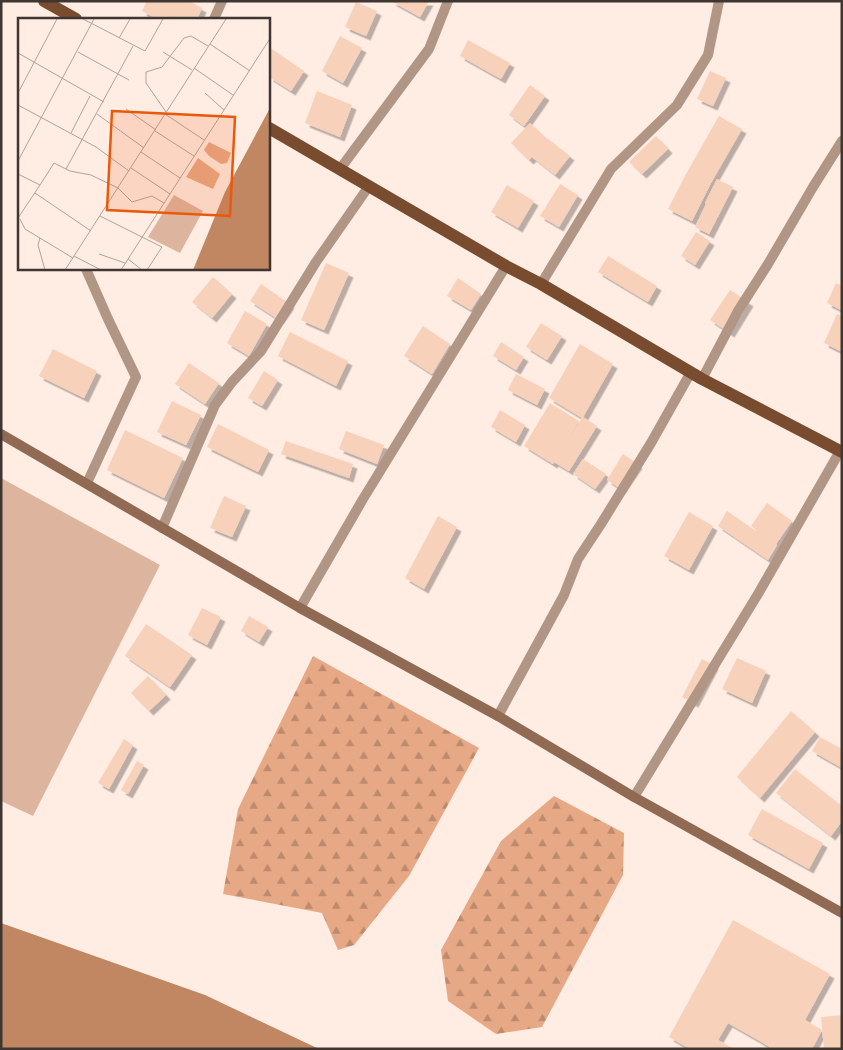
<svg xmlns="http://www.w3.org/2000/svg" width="843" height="1050" font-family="Montserrat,sans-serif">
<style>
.grass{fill:#ddb59e}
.forest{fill:url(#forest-firs)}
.water{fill:#c18662}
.building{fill:#f8d1bb;filter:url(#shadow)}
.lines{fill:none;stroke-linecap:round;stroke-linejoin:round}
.street{stroke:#b19686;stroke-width:10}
.secondary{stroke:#916a53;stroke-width:10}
.primary{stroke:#794b2f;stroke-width:12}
.inset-road{fill:none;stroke:#b2a39b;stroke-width:1}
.view{fill:#e8590c;fill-opacity:0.15;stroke:#e8590c;stroke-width:2.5}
.inset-edge{fill:none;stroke:#3f3631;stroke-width:2.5}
</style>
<defs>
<pattern id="forest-firs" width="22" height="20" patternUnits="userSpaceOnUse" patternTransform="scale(1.25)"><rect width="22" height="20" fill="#e7a985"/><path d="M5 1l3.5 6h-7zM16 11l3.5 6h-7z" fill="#bd8a6d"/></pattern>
<filter id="shadow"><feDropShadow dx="4.5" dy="4.5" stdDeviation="0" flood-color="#0004"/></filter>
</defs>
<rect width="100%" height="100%" fill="#ffece2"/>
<!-- grass -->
<path class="grass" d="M 1,478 L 160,565 L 33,816 L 1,801 Z"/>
<!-- forest -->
<path class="forest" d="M 313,656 L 479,748 L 409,876 L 354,945 L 338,950 L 322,913 L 223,894 L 238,809 Z
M 554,796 L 624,833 L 623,875 L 542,1027 L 496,1034 L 448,1001 L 441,950 L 501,841 Z"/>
<!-- water -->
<path class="water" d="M 1,923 L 205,995 L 319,1049 L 1,1049 Z"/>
<!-- building -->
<path class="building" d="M 147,1 L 189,1 L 202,8 L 197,19 L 157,19 L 142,11 Z
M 391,1 L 429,1 L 420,17 Z
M 356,2 L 377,11 L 366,36 L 345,27 Z
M 340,36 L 362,48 L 343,83 L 322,71 Z
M 468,40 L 510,63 L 501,79 L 460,56 Z
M 269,47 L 304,71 L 291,91 L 269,77 Z
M 710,71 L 726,78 L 713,106 L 697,99 Z
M 530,85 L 545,96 L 524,126 L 509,115 Z
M 317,91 L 352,105 L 340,137 L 305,123 Z
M 719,116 L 742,129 L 711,183 L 692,221 L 668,209 L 687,172 Z
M 530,123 L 547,139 L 547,138 L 570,156 L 555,175 L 532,157 L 529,160 L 511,143 Z
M 656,136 L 668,149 L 642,174 L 629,162 Z
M 717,179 L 733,187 L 709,234 L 695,227 L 706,204 L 705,203 Z
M 560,184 L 578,195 L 559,227 L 540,216 Z
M 507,185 L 534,201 L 518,228 L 491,212 Z
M 696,232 L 710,241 L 695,265 L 681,256 Z
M 608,256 L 657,286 L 648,302 L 598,272 Z
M 326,263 L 349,273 L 324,330 L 301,320 Z
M 213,277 L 232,294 L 212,318 L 192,302 Z
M 458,278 L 481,294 L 471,310 L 447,296 Z
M 836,283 L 842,286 L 842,307 L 841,310 L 827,303 Z
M 261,284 L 290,304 L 279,320 L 250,301 Z
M 730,290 L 749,302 L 730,333 L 710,320 Z
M 245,311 L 267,324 L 249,356 L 227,343 Z
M 837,314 L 842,316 L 842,348 L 840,351 L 824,343 Z
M 541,323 L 562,336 L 547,360 L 526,347 Z
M 423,326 L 450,344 L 432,374 L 404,356 Z
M 290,332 L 348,361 L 336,386 L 278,356 Z
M 501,342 L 524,357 L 516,370 L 493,356 Z
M 580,344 L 613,364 L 583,417 L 597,426 L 569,471 L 554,462 L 553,464 L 524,446 L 550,403 L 579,421 L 567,442 L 582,418 L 549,398 Z
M 53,349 L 97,371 L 84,398 L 39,376 Z
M 189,363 L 219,383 L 205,404 L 175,384 Z
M 264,371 L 278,380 L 262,406 L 248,398 Z
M 516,374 L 545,389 L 537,405 L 508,390 Z
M 172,401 L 201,415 L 186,445 L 157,432 Z
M 500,410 L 525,425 L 516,442 L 491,427 Z
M 218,424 L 269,450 L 258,472 L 207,447 Z
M 125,430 L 183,458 L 164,498 L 107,470 Z
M 346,431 L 384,445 L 377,464 L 339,449 Z
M 286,441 L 353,464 L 349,478 L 281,454 Z
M 623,454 L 638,464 L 621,489 L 607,480 Z
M 583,459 L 606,474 L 595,489 L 573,474 Z
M 224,496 L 246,506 L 232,537 L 210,528 Z
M 767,503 L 792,521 L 776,544 L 777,545 L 768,560 L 718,526 L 727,511 L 766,538 L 751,526 Z
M 689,512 L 713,526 L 689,570 L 664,556 Z
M 438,516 L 457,527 L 424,589 L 405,578 Z
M 202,608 L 221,617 L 207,645 L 188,635 Z
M 249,616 L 268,627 L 259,642 L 241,631 Z
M 146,624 L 192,655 L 170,687 L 125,656 Z
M 737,658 L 766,671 L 752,703 L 722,689 Z
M 702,659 L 714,665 L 694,703 L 682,697 Z
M 148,676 L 166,695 L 149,711 L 131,693 Z
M 791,711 L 815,732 L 760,798 L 737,777 Z
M 820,737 L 842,749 L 842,768 L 812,751 Z
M 124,739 L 133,745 L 109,789 L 98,783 Z
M 137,761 L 144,765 L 128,794 L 121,790 Z
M 795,769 L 842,806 L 842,821 L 831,836 L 776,793 Z
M 762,809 L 823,843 L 809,869 L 748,835 Z
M 733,920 L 830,974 L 805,1020 L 822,1030 L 812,1049 L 769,1049 L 770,1047 L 728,1023 L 718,1040 L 734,1049 L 690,1049 L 669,1037 Z
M 842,1015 L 842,1049 L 824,1049 L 821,1017 Z"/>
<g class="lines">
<!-- street -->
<path class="street" d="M 214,19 L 222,1
M 340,169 L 429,49 L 448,1
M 86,269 L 108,319 L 136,377 L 87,483
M 541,284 L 611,169 L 677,105 L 708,55 L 719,1
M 702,379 L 738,311 L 768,264 L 813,187 L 842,141
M 162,528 L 215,405 L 232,382 L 261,351 L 316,262 L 369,186
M 300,608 L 363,499 L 506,266
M 498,716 L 564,595 L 578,559 L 601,524 L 651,443 L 691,372
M 634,797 L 758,594 L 840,451"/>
<!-- secondary -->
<path class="secondary" d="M 1,434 L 300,608 L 498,716 L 634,797 L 842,913"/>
<!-- primary -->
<path class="primary" d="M 44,1 L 76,19
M 269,128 L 506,266 L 541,284 L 702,379 L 842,452"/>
</g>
<!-- overview -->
<g transform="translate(18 18)">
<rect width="252" height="252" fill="#ffece2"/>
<path d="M 156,177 L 185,193 L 162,235 L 130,219 Z" fill="#ddb59e"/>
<path d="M 191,124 L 213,135 L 209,145 L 203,146 L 191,138 L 186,132 ZM 180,140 L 202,156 L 195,171 L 168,159 Z" fill="#e7a985"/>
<path d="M 252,90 L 252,252 L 175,252 L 207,174 Z" fill="#c18662"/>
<path class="inset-road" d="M 65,1 L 127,33 L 145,1M 101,20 L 112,1M 192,26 L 232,53M 60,34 L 111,62M 145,34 L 174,52M 0,35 L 86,84M 176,50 L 215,77M 0,75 L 39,1M 187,75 L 206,92M 0,87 L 78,129 L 111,153M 108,91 L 138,112M 148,94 L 128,65 L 128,54 L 144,49 L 166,20 L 173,18 L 190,28M 79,96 L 126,130M 147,96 L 186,122M 137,113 L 176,138M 53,115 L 72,78M 123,134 L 162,160M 0,143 L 76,1M 113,150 L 152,176M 48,151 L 115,28M 0,156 L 22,167 L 36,145 L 52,153 L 73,157 L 100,170 L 114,184 L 134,178 L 146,185M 17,175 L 73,213M 82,198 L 144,229 L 129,252M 0,200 L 22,167M 2,201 L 7,211 L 55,240M 22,220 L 20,227 L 27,252M 81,236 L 107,245M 56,238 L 83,252M 110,241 L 124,252M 47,252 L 208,1M 103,252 L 253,19"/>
<path class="view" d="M 94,93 L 217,99 L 212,198 L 89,192 Z"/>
<rect width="252" height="252" class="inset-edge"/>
</g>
<!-- border -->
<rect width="843" height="1050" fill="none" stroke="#3f3631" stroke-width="5"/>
</svg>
